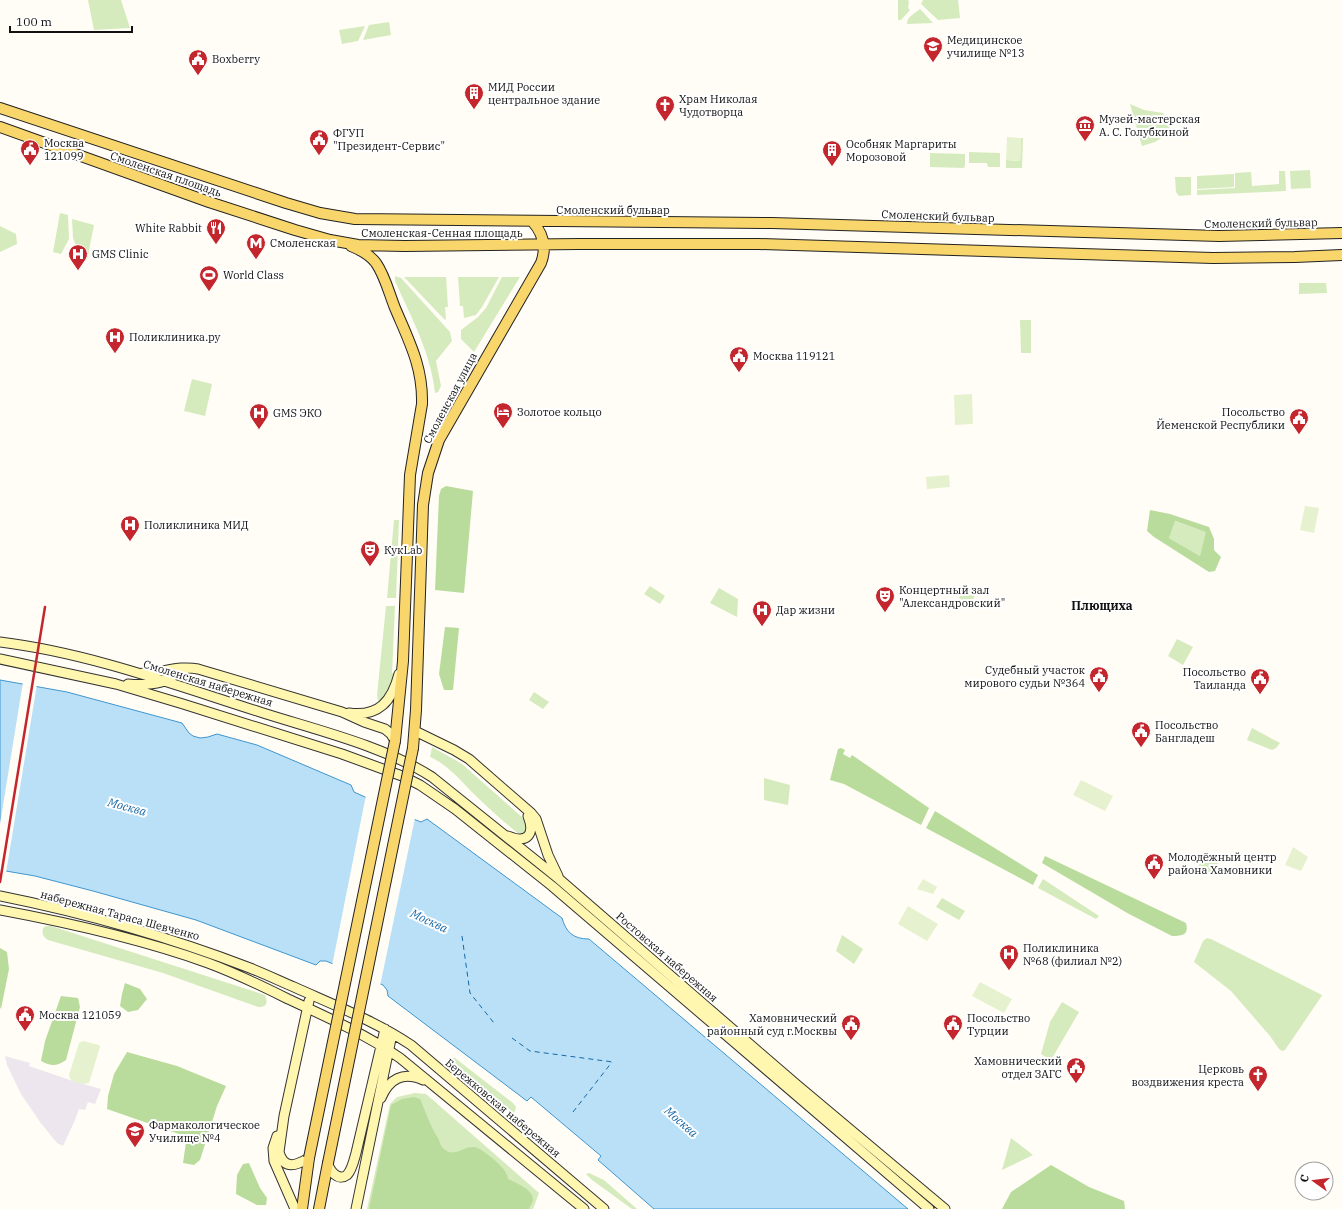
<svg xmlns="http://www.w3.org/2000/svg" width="1342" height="1209" font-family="'IBM Plex Serif',serif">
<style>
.industrial{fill:#eee6ef}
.green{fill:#d5ebbd}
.forest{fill:#b9dc9c;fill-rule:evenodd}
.pitch{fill:#e6f2cf}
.water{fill:#b9e0f7;stroke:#3f96cf}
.pier{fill:#fffdf5}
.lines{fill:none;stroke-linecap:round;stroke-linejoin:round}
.ferry{stroke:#1768a6;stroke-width:1;stroke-dasharray:5 4;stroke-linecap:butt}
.secondary-casing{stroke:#333;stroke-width:11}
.primary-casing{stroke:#222;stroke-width:12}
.secondary{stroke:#fff6b0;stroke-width:9}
.primary{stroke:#f9d66b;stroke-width:10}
.rail{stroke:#c4262e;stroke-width:2.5}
.primary-bridge-casing{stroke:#222;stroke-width:12;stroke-linecap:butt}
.primary-bridge{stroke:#f9d66b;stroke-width:10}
.labels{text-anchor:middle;stroke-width:4;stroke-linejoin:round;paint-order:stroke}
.poi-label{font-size:11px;fill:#111;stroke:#fff;text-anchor:start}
.street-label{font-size:11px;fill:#111;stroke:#fff}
.neighbourhood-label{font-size:12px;font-weight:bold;fill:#111;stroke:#fff}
.water-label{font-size:12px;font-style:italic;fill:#1768a6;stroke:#fff}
</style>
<rect width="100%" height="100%" fill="#fffdf5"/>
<!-- industrial -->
<path class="industrial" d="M 5,1056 L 30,1063 L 29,1066 L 73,1081 L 101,1089 L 95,1104 L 88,1102 L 85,1110 L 79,1109 L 75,1120 L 63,1146 L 57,1143 L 40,1122 L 21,1094 L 7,1065 Z"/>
<!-- green -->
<path class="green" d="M 88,0 L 121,0 L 130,28 L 94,30 Z
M 898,0 L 908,0 L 909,2 L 908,8 L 910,10 L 901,20 L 898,20 Z
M 923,0 L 958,0 L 960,18 L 938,20 L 921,4 Z
M 920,9 L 933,23 L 907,24 C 907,16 915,14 920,9 Z
M 389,22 L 391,35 L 363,40 L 369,25 Z
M 365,26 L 358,41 L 342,44 L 339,30 Z
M 1130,104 L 1144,110 L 1163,113 L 1170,125 L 1168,134 L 1155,142 L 1142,146 Z
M 1021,138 L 1023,138 L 1022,168 L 1006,168 L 1006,160 L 1020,161 Z
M 969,152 L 1000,153 L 1000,167 L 988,167 L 987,163 L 969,163 Z
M 930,153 L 965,154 L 965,165 L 964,168 L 930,167 Z
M 1310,170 L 1311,188 L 1291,189 L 1290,171 Z
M 1279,171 L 1285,171 L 1286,191 L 1197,195 L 1197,190 L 1235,188 L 1235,173 L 1251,172 L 1252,186 L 1279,184 Z
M 1234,174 L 1234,187 L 1197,189 L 1197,176 Z
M 1175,177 L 1191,177 L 1191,195 L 1179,196 L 1176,192 Z
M 60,213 L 68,215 L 69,239 L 61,254 L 53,252 Z
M 72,219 L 94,225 L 87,260 L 81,258 L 73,238 Z
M 0,226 L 16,234 L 17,244 L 0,252 Z
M 395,276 L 401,278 L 450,332 L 452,341 L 436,361 L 441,386 L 438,392 L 435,393 C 431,353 411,317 395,281 Z
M 404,277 L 446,277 L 448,307 L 445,307 L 446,320 L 444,319 Z
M 458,277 L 499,277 L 482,307 L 476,315 L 464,318 L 463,306 L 460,306 Z
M 502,277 L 520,277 L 474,352 L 461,339 L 461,330 L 478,317 L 486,308 Z
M 1299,283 L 1326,283 L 1327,293 L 1299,294 Z
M 1020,320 L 1031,320 L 1031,353 L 1021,353 Z
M 192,379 L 212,384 L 205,416 L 184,411 Z
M 394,520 L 399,520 L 396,598 L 387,598 Z
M 1174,521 L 1207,532 L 1200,556 L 1169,538 Z
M 965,585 L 977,591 L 971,604 L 959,598 Z
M 650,586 L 665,596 L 660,604 L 644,594 Z
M 719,588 L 738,599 L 737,617 L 710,603 Z
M 386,606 L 395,606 L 392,673 L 394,673 C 393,686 387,694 379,704 L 377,695 Z
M 1177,639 L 1193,647 L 1183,665 L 1168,656 Z
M 534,692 L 549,702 L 543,709 L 529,700 Z
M 1252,728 L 1280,743 L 1276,748 L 1272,750 L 1247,740 Z
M 432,747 L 462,764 L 524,819 L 527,824 L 526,830 L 520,835 C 504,822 488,808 473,793 C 459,779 448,765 430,757 Z
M 764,778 L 790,785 L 788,805 L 764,800 Z
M 1204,856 L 1219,864 L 1212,875 L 1198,867 Z
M 1043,879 L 1099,916 L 1096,919 L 1038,888 Z
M 942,898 L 965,911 L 959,920 L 936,907 Z
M 46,926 L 51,926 L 262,994 L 265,995 C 268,1003 267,1007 258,1007 L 163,973 L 48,940 C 43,936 42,935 43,928 Z
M 842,935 L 863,949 L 854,964 L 836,951 Z
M 1207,938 L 1211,939 L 1322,995 L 1321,997 L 1285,1050 L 1282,1051 L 1279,1049 L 1270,1036 L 1231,991 L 1194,962 L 1203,941 Z
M 1062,1002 L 1079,1012 L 1051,1060 L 1041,1054 L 1050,1022 Z
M 452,1058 L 455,1058 L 513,1103 L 516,1107 L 514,1114 L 512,1114 C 500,1104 455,1070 452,1058 Z
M 415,1093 L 426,1094 L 539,1193 L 533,1209 L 367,1209 L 390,1104 L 397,1097 Z
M 1011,1138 L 1033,1155 L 1002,1170 Z
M 589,1173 L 604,1180 L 637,1209 L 632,1209 L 592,1180 L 586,1174 Z"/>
<!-- forest -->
<path class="forest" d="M 446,486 L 473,491 L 464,593 L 435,590 L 439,496 L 441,489 Z
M 1150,510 L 1170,514 L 1209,527 L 1214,539 L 1214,550 L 1221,557 L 1215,571 L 1209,572 L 1154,537 L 1147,531 ZM 1175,521 L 1206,532 L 1200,556 L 1169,538 Z
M 445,627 L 459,628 L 453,690 L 444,690 L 439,674 Z
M 841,748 L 845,750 L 843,754 L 850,758 L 852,755 L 929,808 L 921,825 L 844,784 L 830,780 L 838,749 Z
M 935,811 L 1038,875 L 1033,885 L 926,828 Z
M 1045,856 L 1186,923 C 1189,935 1183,936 1172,936 L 1129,914 L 1042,863 Z
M 0,948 L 7,952 L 9,969 L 1,1009 L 0,1007 Z
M 125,983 L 140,989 L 147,999 L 138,1010 L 128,1012 L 120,1006 L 122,994 Z
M 61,996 L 78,998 L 80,1007 L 66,1060 C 56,1067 51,1066 41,1061 L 45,1041 Z
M 127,1052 L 177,1066 L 226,1086 L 217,1106 L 200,1160 L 194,1165 L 183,1163 L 186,1142 L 179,1134 L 107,1109 L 108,1096 L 114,1074 Z
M 414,1097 L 420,1099 C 426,1112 430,1126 438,1138 C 440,1142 440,1146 444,1149 C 454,1158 462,1147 473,1147 C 480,1146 503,1166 506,1173 C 507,1175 508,1177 508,1179 C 516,1183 533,1189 533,1200 C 533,1202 530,1206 529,1209 L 369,1209 L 391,1105 L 402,1099 Z
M 249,1163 L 260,1188 L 267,1198 L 266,1205 L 257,1205 L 236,1194 L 237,1175 L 243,1164 Z
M 1051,1165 L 1089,1187 L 1124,1201 L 1125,1209 L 1002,1209 L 1011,1192 Z"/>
<!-- pitch -->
<path class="pitch" d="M 1007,137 L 1021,138 L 1020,161 L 1006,160 Z
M 972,394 L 973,424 L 955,425 L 954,395 Z
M 949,475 L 950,487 L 927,489 L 926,477 Z
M 1305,506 L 1319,508 L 1314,533 L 1300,530 Z
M 1081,780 L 1113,796 L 1105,811 L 1073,795 Z
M 1293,847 L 1308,857 L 1301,871 L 1285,865 Z
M 923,879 L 937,887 L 933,894 L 917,889 Z
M 908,906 L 938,924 L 927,941 L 898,924 Z
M 980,982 L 1012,999 L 1004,1013 L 972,996 Z
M 83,1041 L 99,1045 L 100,1047 L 89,1083 C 83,1085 75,1083 70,1079 L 69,1075 L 79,1043 Z"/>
<!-- water -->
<path class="water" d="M 0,680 L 67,692 L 182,723 L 189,733 L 193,736 L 200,738 L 208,737 L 217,734 L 257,745 L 351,785 L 354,792 L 416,820 L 421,822 L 427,819 L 562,918 C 566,932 573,939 589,939 L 908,1209 L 654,1209 L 598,1160 L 601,1156 L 531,1097 L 527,1101 L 388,996 L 387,990 L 383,985 L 326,961 L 320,961 L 316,965 L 196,920 L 93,891 L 35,876 L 0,870 Z"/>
<!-- pier -->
<path class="pier" d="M 23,682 L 37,684 L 6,873 L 0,872 L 0,824 Z
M 366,795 L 415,818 L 380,986 L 332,966 Z"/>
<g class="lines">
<!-- ferry -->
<path class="ferry" d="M 462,936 L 470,993 L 494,1023
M 512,1038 L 530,1051 L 613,1062
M 573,1112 L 612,1062"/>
<defs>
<path id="secondary" d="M 0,642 C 89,653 175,685 260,712 C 316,730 382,745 432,777 L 559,879 L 797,1085 L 945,1209
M 0,659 L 116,684 L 183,704 L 342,754 L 402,776 L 420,785 L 455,809 L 552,886 L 929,1209
M 143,673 C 162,673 179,665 198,669 L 342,712 L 364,722 L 385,729 L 391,734 L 395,741
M 128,684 C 138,685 155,685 164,681 C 171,678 176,673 184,671
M 349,713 C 379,717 392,701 399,674
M 415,731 L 454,750 L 469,759 L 531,813 L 536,819 L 548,855 L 558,876
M 508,836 C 528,844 535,834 528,816
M 0,896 C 85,913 169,937 250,968 C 265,974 280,981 294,987 C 334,1005 375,1021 411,1045 L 604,1209
M 0,910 C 70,923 141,939 208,963 C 235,973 262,986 288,999 C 327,1017 365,1034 400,1058 L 584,1209
M 309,1001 L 284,1116 L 279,1152 C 284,1171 297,1165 309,1158
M 381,1098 C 389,1079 403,1071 423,1080
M 277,1136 L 273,1148 L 274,1161 L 295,1209
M 328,1163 C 329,1170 338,1182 347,1175 C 352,1170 354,1160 356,1153 L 385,1029
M 356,1209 L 392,1034"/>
<path id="primary" d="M 0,108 L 286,203 L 320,213 L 355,219 L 772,223 L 1219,236 L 1342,233
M 0,127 L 209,202 L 295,230 L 330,240 L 358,245 L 405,246 L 580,244 L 759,244 L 1213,258 L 1295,257 L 1342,255
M 351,246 C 361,250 370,255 376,263 C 385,276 389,293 395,308 C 409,341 423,367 422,404 L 410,475 L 403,661 L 395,741
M 413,748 L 416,710 L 423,505 L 428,473 L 439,440 L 541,263 C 547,247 543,233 532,221
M 302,1209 L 309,1158
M 319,1209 L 328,1163"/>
</defs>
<!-- secondary casing -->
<use href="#secondary" class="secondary-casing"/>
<!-- primary casing -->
<use href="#primary" class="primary-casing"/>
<!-- secondary -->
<use href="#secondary" class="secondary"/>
<!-- primary -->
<use href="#primary" class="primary"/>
<!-- rail -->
<path class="rail" d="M 0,882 L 45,607"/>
<defs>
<path id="primary-bridge" d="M 309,1158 L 395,741
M 328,1163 L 413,748"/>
</defs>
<!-- primary-bridge casing -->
<use href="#primary-bridge" class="primary-bridge-casing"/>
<!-- primary-bridge -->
<use href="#primary-bridge" class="primary-bridge"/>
</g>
<!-- icons -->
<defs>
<symbol id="university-pin" viewBox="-11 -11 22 30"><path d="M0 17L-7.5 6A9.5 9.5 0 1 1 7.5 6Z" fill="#c4262e" stroke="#fff"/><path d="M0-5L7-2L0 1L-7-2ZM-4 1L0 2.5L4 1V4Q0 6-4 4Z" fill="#fff"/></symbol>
<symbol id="civic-pin" viewBox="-11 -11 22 30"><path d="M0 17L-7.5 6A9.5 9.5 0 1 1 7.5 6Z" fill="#c4262e" stroke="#fff"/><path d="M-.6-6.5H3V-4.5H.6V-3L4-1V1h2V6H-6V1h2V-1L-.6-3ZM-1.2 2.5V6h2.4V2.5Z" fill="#fff"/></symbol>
<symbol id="building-pin" viewBox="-11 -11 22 30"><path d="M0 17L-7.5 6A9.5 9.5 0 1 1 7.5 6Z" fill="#c4262e" stroke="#fff"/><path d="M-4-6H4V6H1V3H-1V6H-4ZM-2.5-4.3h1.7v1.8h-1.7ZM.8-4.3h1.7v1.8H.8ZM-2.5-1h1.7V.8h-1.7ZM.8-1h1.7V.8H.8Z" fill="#fff"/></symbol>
<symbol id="church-pin" viewBox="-11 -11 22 30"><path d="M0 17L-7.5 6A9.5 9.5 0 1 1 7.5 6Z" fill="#c4262e" stroke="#fff"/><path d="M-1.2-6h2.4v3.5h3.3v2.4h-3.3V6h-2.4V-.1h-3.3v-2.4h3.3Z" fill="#fff"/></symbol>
<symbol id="museum-pin" viewBox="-11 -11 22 30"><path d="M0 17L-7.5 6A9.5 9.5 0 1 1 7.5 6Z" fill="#c4262e" stroke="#fff"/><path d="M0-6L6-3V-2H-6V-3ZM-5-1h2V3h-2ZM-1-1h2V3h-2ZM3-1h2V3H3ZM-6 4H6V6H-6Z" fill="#fff"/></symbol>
<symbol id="restaurant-pin" viewBox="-11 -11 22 30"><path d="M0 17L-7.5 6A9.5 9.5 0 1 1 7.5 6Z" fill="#c4262e" stroke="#fff"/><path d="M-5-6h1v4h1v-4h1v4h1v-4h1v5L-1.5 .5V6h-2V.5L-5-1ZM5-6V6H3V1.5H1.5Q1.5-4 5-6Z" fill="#fff"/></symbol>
<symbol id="metro-pin" viewBox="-11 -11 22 30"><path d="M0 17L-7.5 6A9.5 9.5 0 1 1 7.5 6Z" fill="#c4262e" stroke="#fff"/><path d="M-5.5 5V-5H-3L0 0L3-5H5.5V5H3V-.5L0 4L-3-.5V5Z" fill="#fff"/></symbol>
<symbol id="hospital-pin" viewBox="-11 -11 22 30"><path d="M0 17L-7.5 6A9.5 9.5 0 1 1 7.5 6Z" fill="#c4262e" stroke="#fff"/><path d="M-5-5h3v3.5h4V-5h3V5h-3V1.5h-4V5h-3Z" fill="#fff"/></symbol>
<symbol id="stadium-pin" viewBox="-11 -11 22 30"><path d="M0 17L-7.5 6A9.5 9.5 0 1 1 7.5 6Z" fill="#c4262e" stroke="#fff"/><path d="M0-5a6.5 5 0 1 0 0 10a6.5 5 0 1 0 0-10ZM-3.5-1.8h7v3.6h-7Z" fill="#fff"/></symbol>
<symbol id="hotel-pin" viewBox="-11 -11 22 30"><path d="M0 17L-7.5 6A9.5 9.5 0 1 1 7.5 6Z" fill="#c4262e" stroke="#fff"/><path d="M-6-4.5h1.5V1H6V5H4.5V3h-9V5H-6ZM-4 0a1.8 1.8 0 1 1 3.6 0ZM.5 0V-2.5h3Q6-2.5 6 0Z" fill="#fff"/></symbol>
<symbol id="theatre-pin" viewBox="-11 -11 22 30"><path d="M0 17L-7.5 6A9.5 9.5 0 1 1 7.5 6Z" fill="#c4262e" stroke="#fff"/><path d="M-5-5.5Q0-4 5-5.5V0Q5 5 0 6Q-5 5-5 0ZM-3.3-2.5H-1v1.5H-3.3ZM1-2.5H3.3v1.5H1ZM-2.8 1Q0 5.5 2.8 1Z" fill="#fff"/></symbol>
</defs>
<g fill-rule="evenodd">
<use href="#university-pin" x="922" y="35" width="22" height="30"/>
<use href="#civic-pin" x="187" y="48" width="22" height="30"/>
<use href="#building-pin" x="463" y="82" width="22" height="30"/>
<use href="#church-pin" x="654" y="94" width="22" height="30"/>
<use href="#museum-pin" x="1074" y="114" width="22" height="30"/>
<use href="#civic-pin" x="308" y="128" width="22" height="30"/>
<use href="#civic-pin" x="19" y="138" width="22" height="30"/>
<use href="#building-pin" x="821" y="139" width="22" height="30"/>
<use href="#restaurant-pin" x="205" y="217" width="22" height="30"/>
<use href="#metro-pin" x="245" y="232" width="22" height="30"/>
<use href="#hospital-pin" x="67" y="243" width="22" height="30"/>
<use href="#stadium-pin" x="198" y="264" width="22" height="30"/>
<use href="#hospital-pin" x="104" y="326" width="22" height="30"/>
<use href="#civic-pin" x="728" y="345" width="22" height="30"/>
<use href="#hotel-pin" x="492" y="401" width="22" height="30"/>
<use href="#hospital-pin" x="248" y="402" width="22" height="30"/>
<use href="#civic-pin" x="1288" y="407" width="22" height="30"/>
<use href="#hospital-pin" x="119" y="514" width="22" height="30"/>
<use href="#theatre-pin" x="359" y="539" width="22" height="30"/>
<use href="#theatre-pin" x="874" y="585" width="22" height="30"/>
<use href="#hospital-pin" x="751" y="599" width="22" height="30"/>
<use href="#civic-pin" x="1088" y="665" width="22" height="30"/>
<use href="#civic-pin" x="1249" y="667" width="22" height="30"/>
<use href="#civic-pin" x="1130" y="720" width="22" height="30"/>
<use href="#civic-pin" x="1143" y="852" width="22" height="30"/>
<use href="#hospital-pin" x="998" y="943" width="22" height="30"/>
<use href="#civic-pin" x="14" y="1004" width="22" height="30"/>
<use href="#civic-pin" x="840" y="1013" width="22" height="30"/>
<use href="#civic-pin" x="942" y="1013" width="22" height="30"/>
<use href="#civic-pin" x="1065" y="1056" width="22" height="30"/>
<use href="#church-pin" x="1247" y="1064" width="22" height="30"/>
<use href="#university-pin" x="124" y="1120" width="22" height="30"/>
</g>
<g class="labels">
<!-- poi labels -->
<g class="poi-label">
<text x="947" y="44">Медицинское<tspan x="947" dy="13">училище №13</tspan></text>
<text x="212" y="63">Boxberry</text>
<text x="488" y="91">МИД России<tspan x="488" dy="13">центральное здание</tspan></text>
<text x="679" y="103">Храм Николая<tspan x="679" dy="13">Чудотворца</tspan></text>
<text x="1099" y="123">Музей-мастерская<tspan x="1099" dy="13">А. С. Голубкиной</tspan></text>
<text x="333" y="137">ФГУП<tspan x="333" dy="13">"Президент-Сервис"</tspan></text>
<text x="44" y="147">Москва<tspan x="44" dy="13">121099</tspan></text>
<text x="846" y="148">Особняк Маргариты<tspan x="846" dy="13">Морозовой</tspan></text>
<text x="202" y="232" text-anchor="end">White Rabbit</text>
<text x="270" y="247">Смоленская</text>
<text x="92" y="258">GMS Clinic</text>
<text x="223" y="279">World Class</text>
<text x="129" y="341">Поликлиника.ру</text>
<text x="753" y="360">Москва 119121</text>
<text x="517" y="416">Золотое кольцо</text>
<text x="1285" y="416" text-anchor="end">Посольство<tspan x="1285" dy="13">Йеменской Республики</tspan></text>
<text x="273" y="417">GMS ЭКО</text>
<text x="144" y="529">Поликлиника МИД</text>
<text x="384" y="554">КукLab</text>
<text x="899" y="594">Концертный зал<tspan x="899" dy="13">"Александровский"</tspan></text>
<text x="776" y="614">Дар жизни</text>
<text x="1085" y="674" text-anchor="end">Судебный участок<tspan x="1085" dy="13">мирового судьи №364</tspan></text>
<text x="1246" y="676" text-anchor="end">Посольство<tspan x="1246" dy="13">Таиланда</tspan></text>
<text x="1155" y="729">Посольство<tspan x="1155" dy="13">Бангладеш</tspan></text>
<text x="1168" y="861">Молодёжный центр<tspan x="1168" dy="13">района Хамовники</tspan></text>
<text x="1023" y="952">Поликлиника<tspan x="1023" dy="13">№68 (филиал №2)</tspan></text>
<text x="39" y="1019">Москва 121059</text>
<text x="837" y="1022" text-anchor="end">Хамовнический<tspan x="837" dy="13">районный суд г.Москвы</tspan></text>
<text x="967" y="1022">Посольство<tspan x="967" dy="13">Турции</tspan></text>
<text x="1062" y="1065" text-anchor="end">Хамовнический<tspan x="1062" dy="13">отдел ЗАГС</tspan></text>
<text x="1244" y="1073" text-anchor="end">Церковь<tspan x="1244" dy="13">воздвижения креста</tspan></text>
<text x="149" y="1129">Фармакологическое<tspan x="149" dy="13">Училище №4</tspan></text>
</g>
<!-- street labels -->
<g class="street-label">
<text transform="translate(166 174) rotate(19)" y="4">Смоленская площадь</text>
<text x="613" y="214">Смоленский бульвар</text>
<text transform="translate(938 216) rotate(2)" y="4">Смоленский бульвар</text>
<text transform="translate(1261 223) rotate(-1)" y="4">Смоленский бульвар</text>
<text x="442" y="237">Смоленская-Сенная площадь</text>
<text transform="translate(450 398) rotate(-62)" y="4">Смоленская улица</text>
<text transform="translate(208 683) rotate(17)" y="4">Смоленская набережная</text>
<text transform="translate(120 915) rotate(15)" y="4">набережная Тараса Шевченко</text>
<text transform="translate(667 957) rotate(41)" y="4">Ростовская набережная</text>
<text transform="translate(503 1108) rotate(40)" y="4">Бережковская набережная</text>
</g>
<!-- neighbourhood labels -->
<g class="neighbourhood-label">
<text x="1102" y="610">Плющиха</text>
</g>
<!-- water labels -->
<g class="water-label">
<text transform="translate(127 807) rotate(15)" y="4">Москва</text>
<text transform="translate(429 921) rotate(25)" y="4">Москва</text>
<text transform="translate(681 1122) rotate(41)" y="4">Москва</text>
</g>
</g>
<!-- north arrow -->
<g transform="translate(1314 1181) rotate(284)"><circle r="19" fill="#ffffff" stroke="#a0a0a0"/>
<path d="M0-3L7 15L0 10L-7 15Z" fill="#c4262e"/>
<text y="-6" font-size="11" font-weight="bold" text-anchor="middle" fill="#111111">С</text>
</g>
<!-- scale -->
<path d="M10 26v6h122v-6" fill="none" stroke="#111111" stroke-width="2"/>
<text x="16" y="26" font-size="12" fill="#111111" stroke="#ffffff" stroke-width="3" paint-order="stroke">100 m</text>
</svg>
